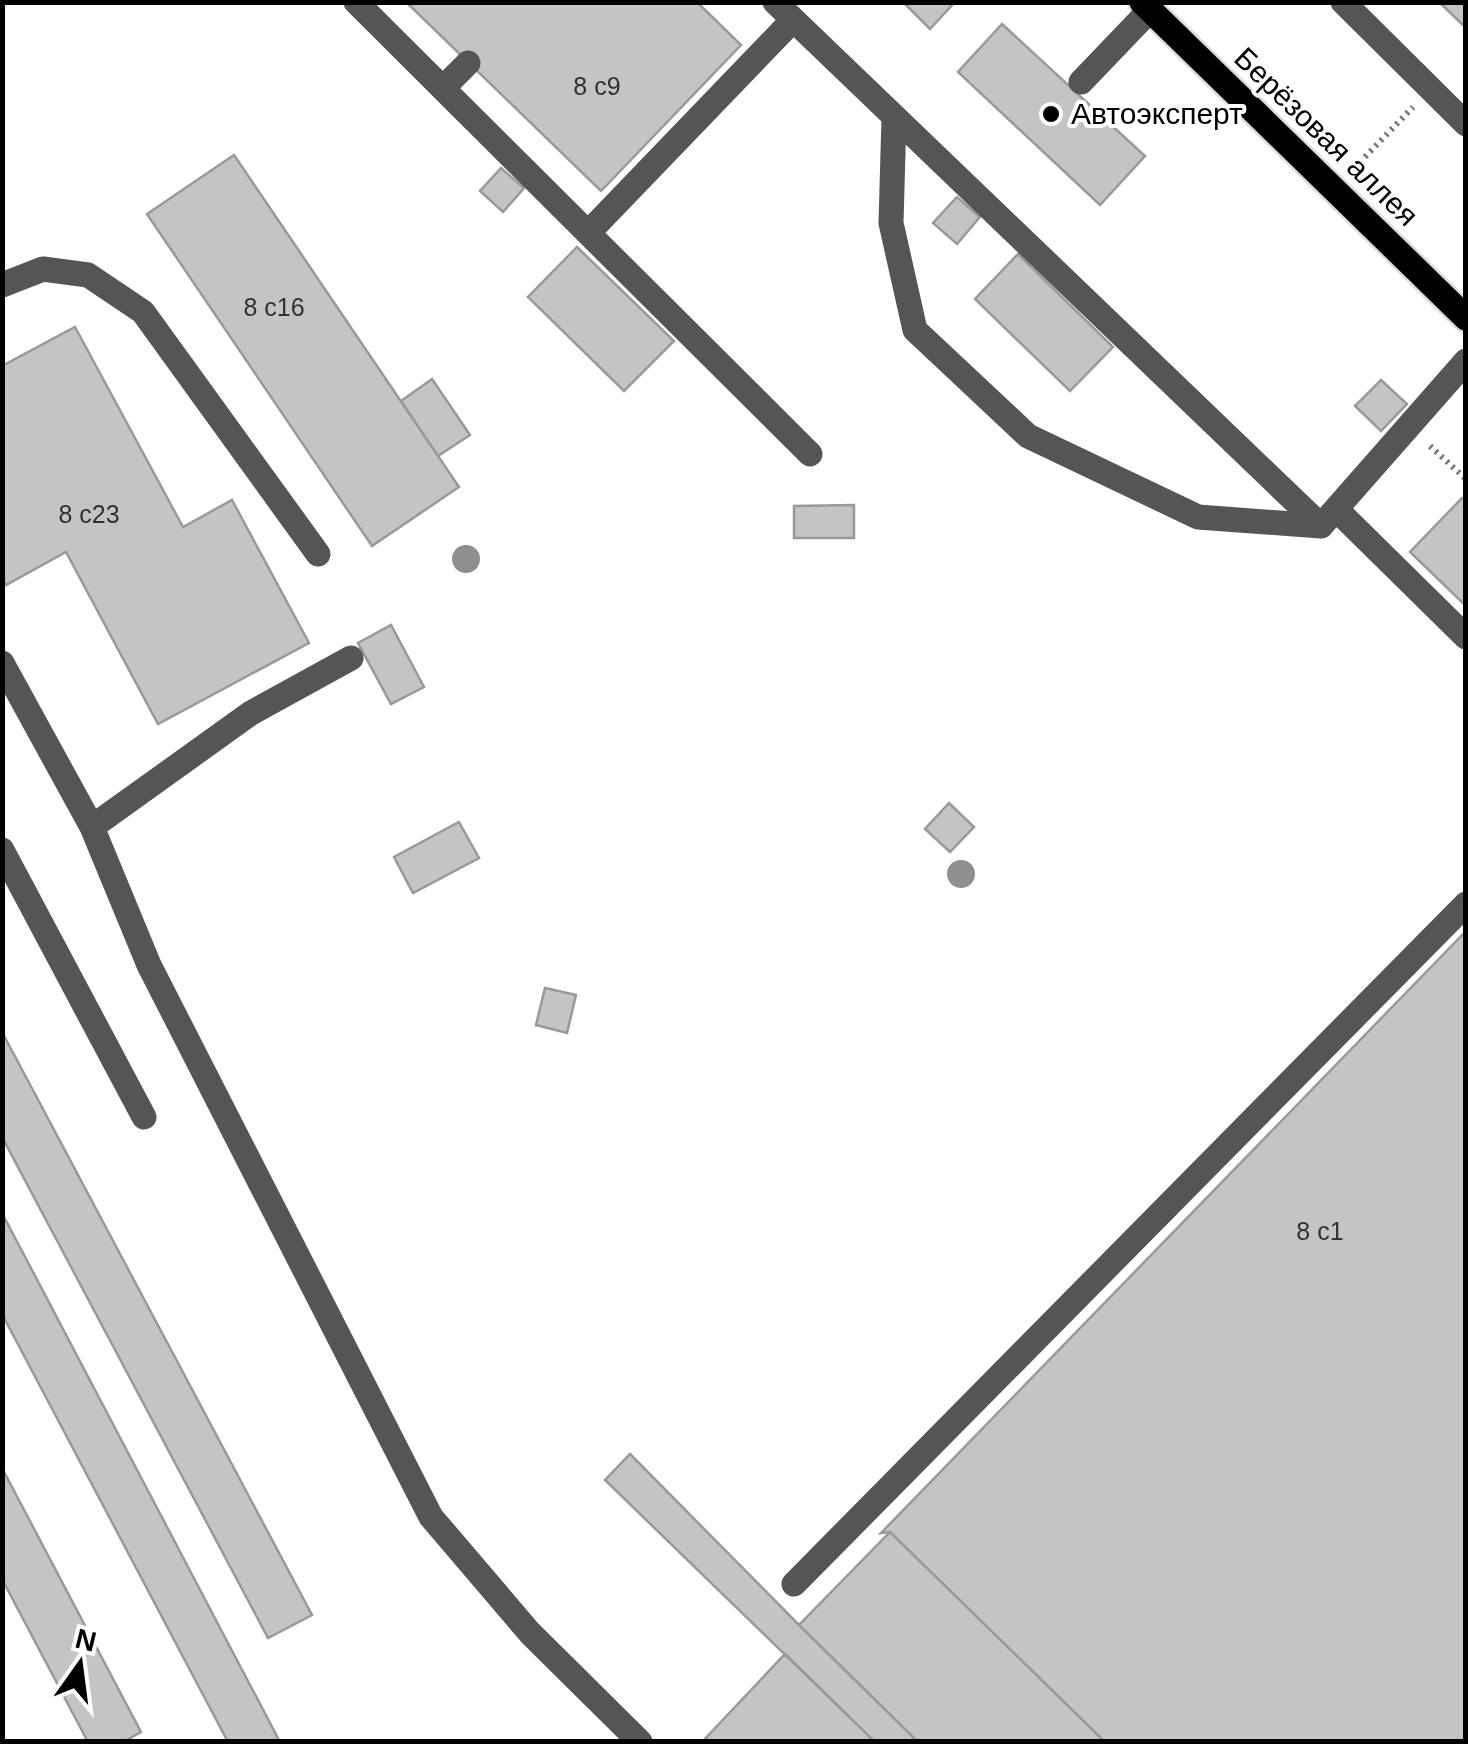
<svg xmlns="http://www.w3.org/2000/svg" width="1468" height="1744" font-family="Helvetica,sans-serif">
<style>
.building{fill:#c4c4c4;stroke:#999;stroke-width:2.5}
.lines{fill:none;stroke-linecap:round;stroke-linejoin:round}
.major-casing{stroke:#dbdbdb;stroke-width:30}
.path{stroke:#777;stroke-width:6;stroke-dasharray:2.5 5;stroke-linecap:butt}
.minor{stroke:#555;stroke-width:25}
.major{stroke:#000;stroke-width:25}
.tree{fill:#8f8f8f}
.poi-dot{fill:#000;stroke:#fff;stroke-width:4}
.labels{text-anchor:middle;stroke-width:8;stroke-linejoin:round;paint-order:stroke}
.number-label{font-size:25px;fill:#313131}
.poi-label{font-size:30px;fill:#000;stroke:#fff;text-anchor:start}
.street-label{font-size:30px;fill:#000;stroke:#fff}
</style>
<rect width="100%" height="100%" fill="#fff"/>
<!-- building -->
<path class="building" d="M 406,2 L 697,2 L 741,45 L 601,191 Z
M 903,2 L 955,2 L 930,29 Z
M 1439,2 L 1466,2 L 1466,28 Z
M 1002,24 L 1145,156 L 1100,205 L 958,72 Z
M 234,155 L 459,487 L 372,546 L 147,214 Z
M 501,168 L 524,188 L 503,212 L 480,191 Z
M 957,197 L 980,217 L 957,244 L 933,223 Z
M 577,247 L 674,341 L 624,391 L 528,297 Z
M 1018,254 L 1113,347 L 1070,391 L 975,299 Z
M 75,327 L 183,527 L 232,500 L 309,643 L 158,724 L 66,552 L 6,585 L 2,579 L 2,366 Z
M 432,379 L 470,435 L 438,456 L 401,401 Z
M 1381,380 L 1407,404 L 1381,431 L 1355,406 Z
M 1462,498 L 1466,500 L 1466,606 L 1410,552 Z
M 1462,498 L 1466,500 L 1466,606 L 1410,552 Z
M 854,505 L 854,538 L 794,538 L 794,506 Z
M 391,625 L 424,687 L 391,704 L 358,643 Z
M 949,803 L 974,827 L 950,852 L 925,829 Z
M 459,822 L 479,858 L 413,893 L 394,857 Z
M 1466,931 L 1466,1742 L 1105,1742 L 890,1532 L 881,1533 Z
M 545,988 L 576,995 L 567,1033 L 536,1025 Z
M 2,1032 L 312,1615 L 268,1638 L 2,1137 Z
M 2,1213 L 280,1742 L 228,1742 L 2,1314 Z
M 630,1454 L 799,1625 L 918,1742 L 875,1742 L 605,1480 Z
M 2,1468 L 141,1732 L 123,1742 L 88,1742 L 2,1579 Z
M 890,1532 L 1105,1742 L 918,1742 L 799,1625 Z
M 785,1654 L 875,1742 L 702,1742 Z"/>
<g class="lines">
<defs>
<path id="major" d="M 1142,2 L 1466,318"/>
</defs>
<!-- major casing -->
<use href="#major" class="major-casing"/>
<!-- path -->
<path class="path" d="M 1365,157 L 1413,107
M 1430,446 L 1466,479"/>
<!-- minor -->
<path class="minor" d="M 356,2 L 810,454
M 775,2 L 1321,526 L 1466,361
M 1343,2 L 1466,124
M 1081,82 L 1150,10
M 443,88 L 468,63
M 894,117 L 891,223 L 915,330 L 1028,436 L 1198,517 L 1321,526
M 588,233 L 793,20
M 2,285 L 43,269 L 88,275 L 143,312 L 318,554
M 1336,509 L 1466,637
M 2,663 L 92,827 L 149,965 L 431,1517 L 530,1633 L 640,1742
M 92,827 L 251,713 L 351,658
M 2,850 L 144,1117
M 794,1584 L 1466,904"/>
<!-- major -->
<use href="#major" class="major"/>
</g>
<!-- trees -->
<g class="tree">
<circle cx="466" cy="559" r="14"/>
<circle cx="961" cy="874" r="14"/>
</g>
<!-- markers -->
<circle class="poi-dot" cx="1051" cy="114" r="10"/>
<g class="labels">
<!-- number labels -->
<g class="number-label">
<text x="597" y="95">8 с9</text>
<text x="274" y="316">8 с16</text>
<text x="89" y="523">8 с23</text>
<text x="1320" y="1240">8 с1</text>
</g>
<!-- poi labels -->
<g class="poi-label">
<text x="1071" y="124">Автоэксперт</text>
</g>
<!-- street labels -->
<g class="street-label">
<text transform="translate(1326 137) rotate(44)" y="10">Берёзовая аллея</text>
</g>
</g>
<!-- border -->
<rect width="1468" height="1744" fill="none" stroke="#000000" stroke-width="10"/>
<!-- north arrow -->
<g transform="translate(80 1664) rotate(14)" stroke="#ffffff" stroke-width="8" paint-order="stroke">
<path d="M0-8L18 38L0 25L-18 38Z" fill="#000000"/>
<text y="-15" font-size="28" font-weight="bold" text-anchor="middle" fill="#000000">N</text>
</g>
</svg>
